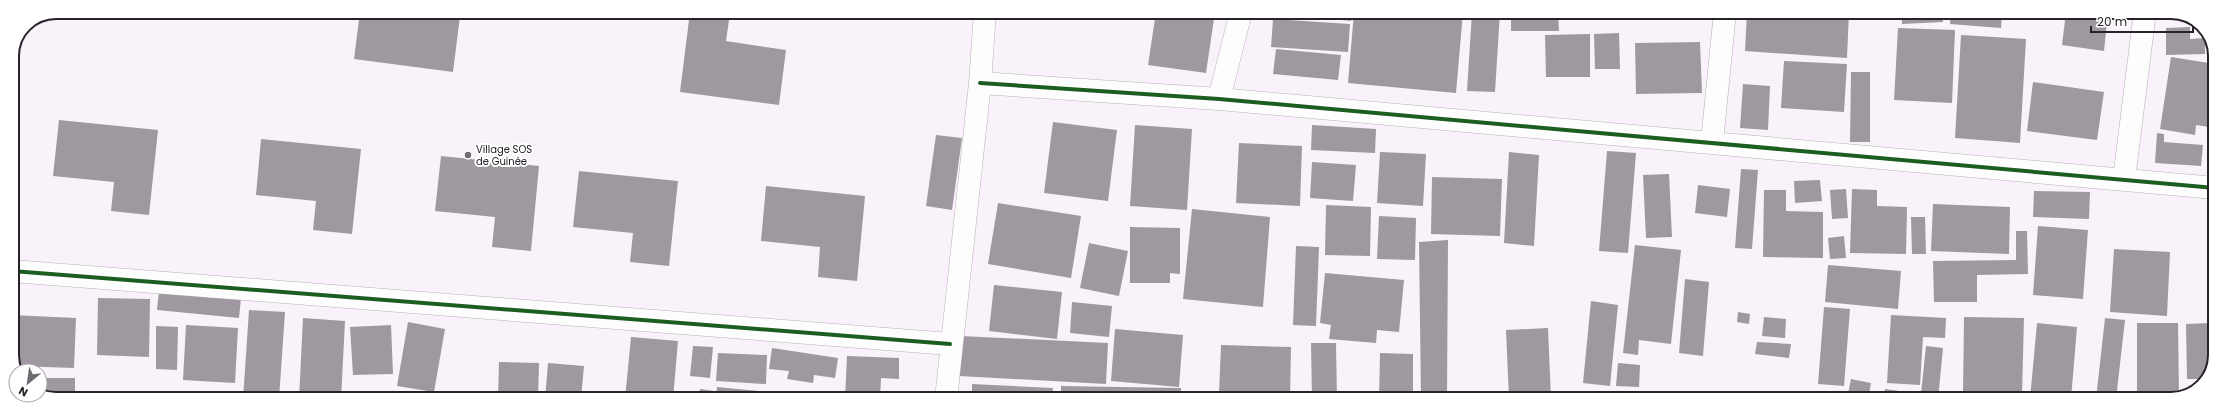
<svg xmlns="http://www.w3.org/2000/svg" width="2227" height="411" font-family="Poppins,sans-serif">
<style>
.building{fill:#9f98a0}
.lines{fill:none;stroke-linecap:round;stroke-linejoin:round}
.minor-casing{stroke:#b7b1b8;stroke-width:23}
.minor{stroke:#fefdfe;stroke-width:22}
.cycleway-casing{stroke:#fff;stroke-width:6}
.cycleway{stroke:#1b5e20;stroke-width:4}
.poi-dot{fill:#706a72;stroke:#fff;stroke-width:1.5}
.labels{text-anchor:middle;stroke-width:4;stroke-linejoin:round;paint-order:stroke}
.poi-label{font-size:10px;fill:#272129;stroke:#fff;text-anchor:start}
.rim{fill:none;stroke:#272129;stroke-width:2}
</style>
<rect width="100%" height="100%" fill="#f9f2fa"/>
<!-- building -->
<path class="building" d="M 360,12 L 431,12 L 460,16 L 453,72 L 354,59 Z
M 690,12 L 730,13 L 726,41 L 786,50 L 779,105 L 680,92 Z
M 1156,12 L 1215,12 L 1206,73 L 1148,65 Z
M 1291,12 L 1352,12 L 1351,21 L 1290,15 Z
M 1354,12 L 1463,12 L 1456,93 L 1348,83 Z
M 1472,12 L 1500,12 L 1495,92 L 1467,91 Z
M 1511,12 L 1558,12 L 1559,31 L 1511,31 Z
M 1635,12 L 1653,12 L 1652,19 L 1634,15 Z
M 1747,12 L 1849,12 L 1847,58 L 1745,51 Z
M 1902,12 L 1942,12 L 1943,22 L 1902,24 Z
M 1951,12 L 2002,12 L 2001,28 L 1950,24 Z
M 2066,12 L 2108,12 L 2104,51 L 2062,45 Z
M 2171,12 L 2177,12 L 2188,18 L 2171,17 Z
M 1273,19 L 1350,24 L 1348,52 L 1271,47 Z
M 2190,27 L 2190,39 L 2205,38 L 2205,54 L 2166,55 L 2166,28 Z
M 1898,28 L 1955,30 L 1952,103 L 1894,100 Z
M 1619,33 L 1620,69 L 1595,69 L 1594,34 Z
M 1590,34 L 1590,77 L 1546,77 L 1545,35 Z
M 1961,35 L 2026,39 L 2020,143 L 1955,138 Z
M 1700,42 L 1702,93 L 1636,94 L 1635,43 Z
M 1276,49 L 1341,55 L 1338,80 L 1273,74 Z
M 2171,57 L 2215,64 L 2215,128 L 2196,125 L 2195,135 L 2160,129 Z
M 1784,61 L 1847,64 L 1844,112 L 1781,108 Z
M 1851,72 L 1870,72 L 1870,142 L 1850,142 Z
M 2033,82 L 2104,92 L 2097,140 L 2027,131 Z
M 1743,84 L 1770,86 L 1768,130 L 1740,128 Z
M 59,120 L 158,130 L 149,215 L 111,211 L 114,182 L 53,176 Z
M 1053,122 L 1117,130 L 1108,201 L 1044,193 Z
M 1135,125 L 1192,129 L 1187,210 L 1130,206 Z
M 1312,125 L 1376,129 L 1375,153 L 1311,150 Z
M 2212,132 L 2215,133 L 2215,168 L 2207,166 Z
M 2157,133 L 2164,134 L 2164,142 L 2203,145 L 2201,166 L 2155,163 Z
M 936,135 L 962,138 L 952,210 L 926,206 Z
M 261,139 L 361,149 L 352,234 L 313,230 L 316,201 L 256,195 Z
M 1239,143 L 1302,146 L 1300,206 L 1236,203 Z
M 1607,151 L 1636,153 L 1628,253 L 1599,251 Z
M 1380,152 L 1426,154 L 1423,206 L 1377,203 Z
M 1509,152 L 1539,155 L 1534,246 L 1504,243 Z
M 441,156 L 539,166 L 531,251 L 492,247 L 495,217 L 435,211 Z
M 1312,162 L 1356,165 L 1353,201 L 1310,198 Z
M 1741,169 L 1758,170 L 1752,249 L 1735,248 Z
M 579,171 L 678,181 L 669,266 L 630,262 L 633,233 L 573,227 Z
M 1669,174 L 1672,237 L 1646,238 L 1643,175 Z
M 1432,177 L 1502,179 L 1500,236 L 1431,234 Z
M 1820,180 L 1822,201 L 1795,203 L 1794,181 Z
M 1698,185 L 1730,189 L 1727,217 L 1695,213 Z
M 766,186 L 865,196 L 857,281 L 818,277 L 820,247 L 761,241 Z
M 1846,189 L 1848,218 L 1832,219 L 1830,190 Z
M 1852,189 L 1877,190 L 1877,206 L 1907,207 L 1906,254 L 1850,253 Z
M 1764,190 L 1786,190 L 1786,211 L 1823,212 L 1823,258 L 1763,257 Z
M 2034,191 L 2090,192 L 2089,219 L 2033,217 Z
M 998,203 L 1081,216 L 1071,278 L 988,264 Z
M 1933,204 L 2010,207 L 2009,254 L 1931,251 Z
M 1326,205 L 1371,207 L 1370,256 L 1325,255 Z
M 1192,209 L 1270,217 L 1263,307 L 1183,299 Z
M 1379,216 L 1416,218 L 1415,260 L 1377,259 Z
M 1911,217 L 1925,217 L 1926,254 L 1912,254 Z
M 2038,226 L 2088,230 L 2083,299 L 2033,295 Z
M 1130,227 L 1180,228 L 1180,274 L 1170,273 L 1170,283 L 1130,283 Z
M 2016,231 L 2027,231 L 2028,274 L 1977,275 L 1977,302 L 1934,302 L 1933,261 L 2016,260 Z
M 1844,236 L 1846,258 L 1830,259 L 1828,238 Z
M 1448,240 L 1447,399 L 1421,399 L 1419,242 Z
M 1089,243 L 1128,251 L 1119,296 L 1080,288 Z
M 1635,245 L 1681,250 L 1671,344 L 1639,340 L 1638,355 L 1623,353 Z
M 1296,246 L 1319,247 L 1316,326 L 1293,325 Z
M 2114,249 L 2170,252 L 2167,316 L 2110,312 Z
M 1828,265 L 1901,271 L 1898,309 L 1825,302 Z
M 1325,273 L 1404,280 L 1399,332 L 1377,330 L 1376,343 L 1329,339 L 1331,325 L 1320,323 Z
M 1685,279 L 1709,282 L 1703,356 L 1679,353 Z
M 994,285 L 1062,292 L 1057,339 L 989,331 Z
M 159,291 L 241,298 L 239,318 L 157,310 Z
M 98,298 L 150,299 L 149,357 L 97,355 Z
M 1591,301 L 1618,305 L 1610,386 L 1583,383 Z
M 1072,302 L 1112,306 L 1109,337 L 1070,333 Z
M 2209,304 L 2215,304 L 2215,361 L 2205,379 L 2187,379 L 2186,324 L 2209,323 Z
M 1824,307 L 1850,309 L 1844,386 L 1818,384 Z
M 249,310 L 285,312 L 279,399 L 243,399 Z
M 1738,312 L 1750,314 L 1749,324 L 1737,322 Z
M 12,315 L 76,318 L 74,368 L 15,366 L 12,360 Z
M 1891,315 L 1946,318 L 1945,338 L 1923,337 L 1920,385 L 1887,383 Z
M 1764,317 L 1786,319 L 1785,338 L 1762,336 Z
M 1964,317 L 2024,318 L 2022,395 L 1963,394 Z
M 303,318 L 345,321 L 341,399 L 299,399 Z
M 2105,318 L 2125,320 L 2116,399 L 2096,399 Z
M 408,322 L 445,329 L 434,392 L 397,386 Z
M 2037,323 L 2077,327 L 2071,399 L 2030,399 Z
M 2137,323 L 2178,323 L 2179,396 L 2171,399 L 2137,399 Z
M 186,325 L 238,328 L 235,383 L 183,380 Z
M 391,325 L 393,374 L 353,375 L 350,327 Z
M 156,326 L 178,327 L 177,370 L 156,369 Z
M 1548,328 L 1551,399 L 1509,399 L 1506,330 Z
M 1115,329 L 1183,335 L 1179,387 L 1111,381 Z
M 961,336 L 1108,343 L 1106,384 L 959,376 Z
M 631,337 L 678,341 L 673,399 L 625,399 Z
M 1757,342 L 1791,344 L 1789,358 L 1755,354 Z
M 1311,343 L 1336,343 L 1337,399 L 1312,399 Z
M 1221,345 L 1291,347 L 1290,399 L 1246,399 L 1246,395 L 1219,394 Z
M 693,346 L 713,347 L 710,378 L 690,376 Z
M 1926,346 L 1943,348 L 1938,399 L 1883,399 L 1885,389 L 1921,394 Z
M 772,348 L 838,358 L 835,378 L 814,375 L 813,383 L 787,379 L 789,371 L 769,369 Z
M 718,353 L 767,355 L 766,384 L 716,381 Z
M 1380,353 L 1413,354 L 1413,399 L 1379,399 Z
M 847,356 L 899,358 L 899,379 L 881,378 L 880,399 L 845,399 Z
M 499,362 L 539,363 L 538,399 L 498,399 Z
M 548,363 L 584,366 L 581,399 L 545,399 Z
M 1618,363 L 1640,365 L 1639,387 L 1616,386 Z
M 40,378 L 75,378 L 75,399 L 50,399 L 40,393 Z
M 1851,379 L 1871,383 L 1868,399 L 1847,399 Z
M 972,384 L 1053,388 L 1052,399 L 972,399 Z
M 1061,386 L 1181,388 L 1181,399 L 1061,399 Z
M 717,387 L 768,392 L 767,399 L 716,399 Z
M 700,389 L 714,391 L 713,399 L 699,399 Z
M 456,392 L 481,398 L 481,399 L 454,399 Z"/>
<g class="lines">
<defs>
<path id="minor" d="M 980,83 L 1219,99 L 2215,188
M 1219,99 L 1241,12
M 1712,142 L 1725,12
M 2124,179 L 2145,12
M 12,271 L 950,344
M 946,399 L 980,83 L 985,12"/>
</defs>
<!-- minor casing -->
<use href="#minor" class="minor-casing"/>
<!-- minor -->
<use href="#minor" class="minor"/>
<defs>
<path id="cycleway" d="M 980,83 L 1219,99 L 2215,188
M 12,271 L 950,344"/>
</defs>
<!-- cycleway casing -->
<use href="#cycleway" class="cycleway-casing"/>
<!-- cycleway -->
<use href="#cycleway" class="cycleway"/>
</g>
<!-- markers -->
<circle class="poi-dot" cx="468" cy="155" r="4"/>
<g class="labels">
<!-- poi labels -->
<g class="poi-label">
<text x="476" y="153">Village SOS<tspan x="476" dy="12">de Guinée</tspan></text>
</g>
</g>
<!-- crop -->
<path d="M0 0H2227V411H0ZM56 19H2171A37 37 0 0 1 2208 56V355A37 37 0 0 1 2171 392H56A37 37 0 0 1 19 355V56A37 37 0 0 1 56 19Z" fill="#fff" fill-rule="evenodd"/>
<path class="rim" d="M56 19H2171A37 37 0 0 1 2208 56V355A37 37 0 0 1 2171 392H56A37 37 0 0 1 19 355V56A37 37 0 0 1 56 19Z"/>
<!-- north arrow -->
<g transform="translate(28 383) rotate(209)"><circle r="19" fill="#ffffff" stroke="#a9a6a9"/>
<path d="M0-3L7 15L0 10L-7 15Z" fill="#706a72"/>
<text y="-6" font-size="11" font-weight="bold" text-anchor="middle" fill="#272129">N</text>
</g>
<!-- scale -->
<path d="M2091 26v6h102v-6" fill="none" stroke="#272129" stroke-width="2"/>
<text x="2097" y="26" font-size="12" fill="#272129" stroke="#ffffff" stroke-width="3" paint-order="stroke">20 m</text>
</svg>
